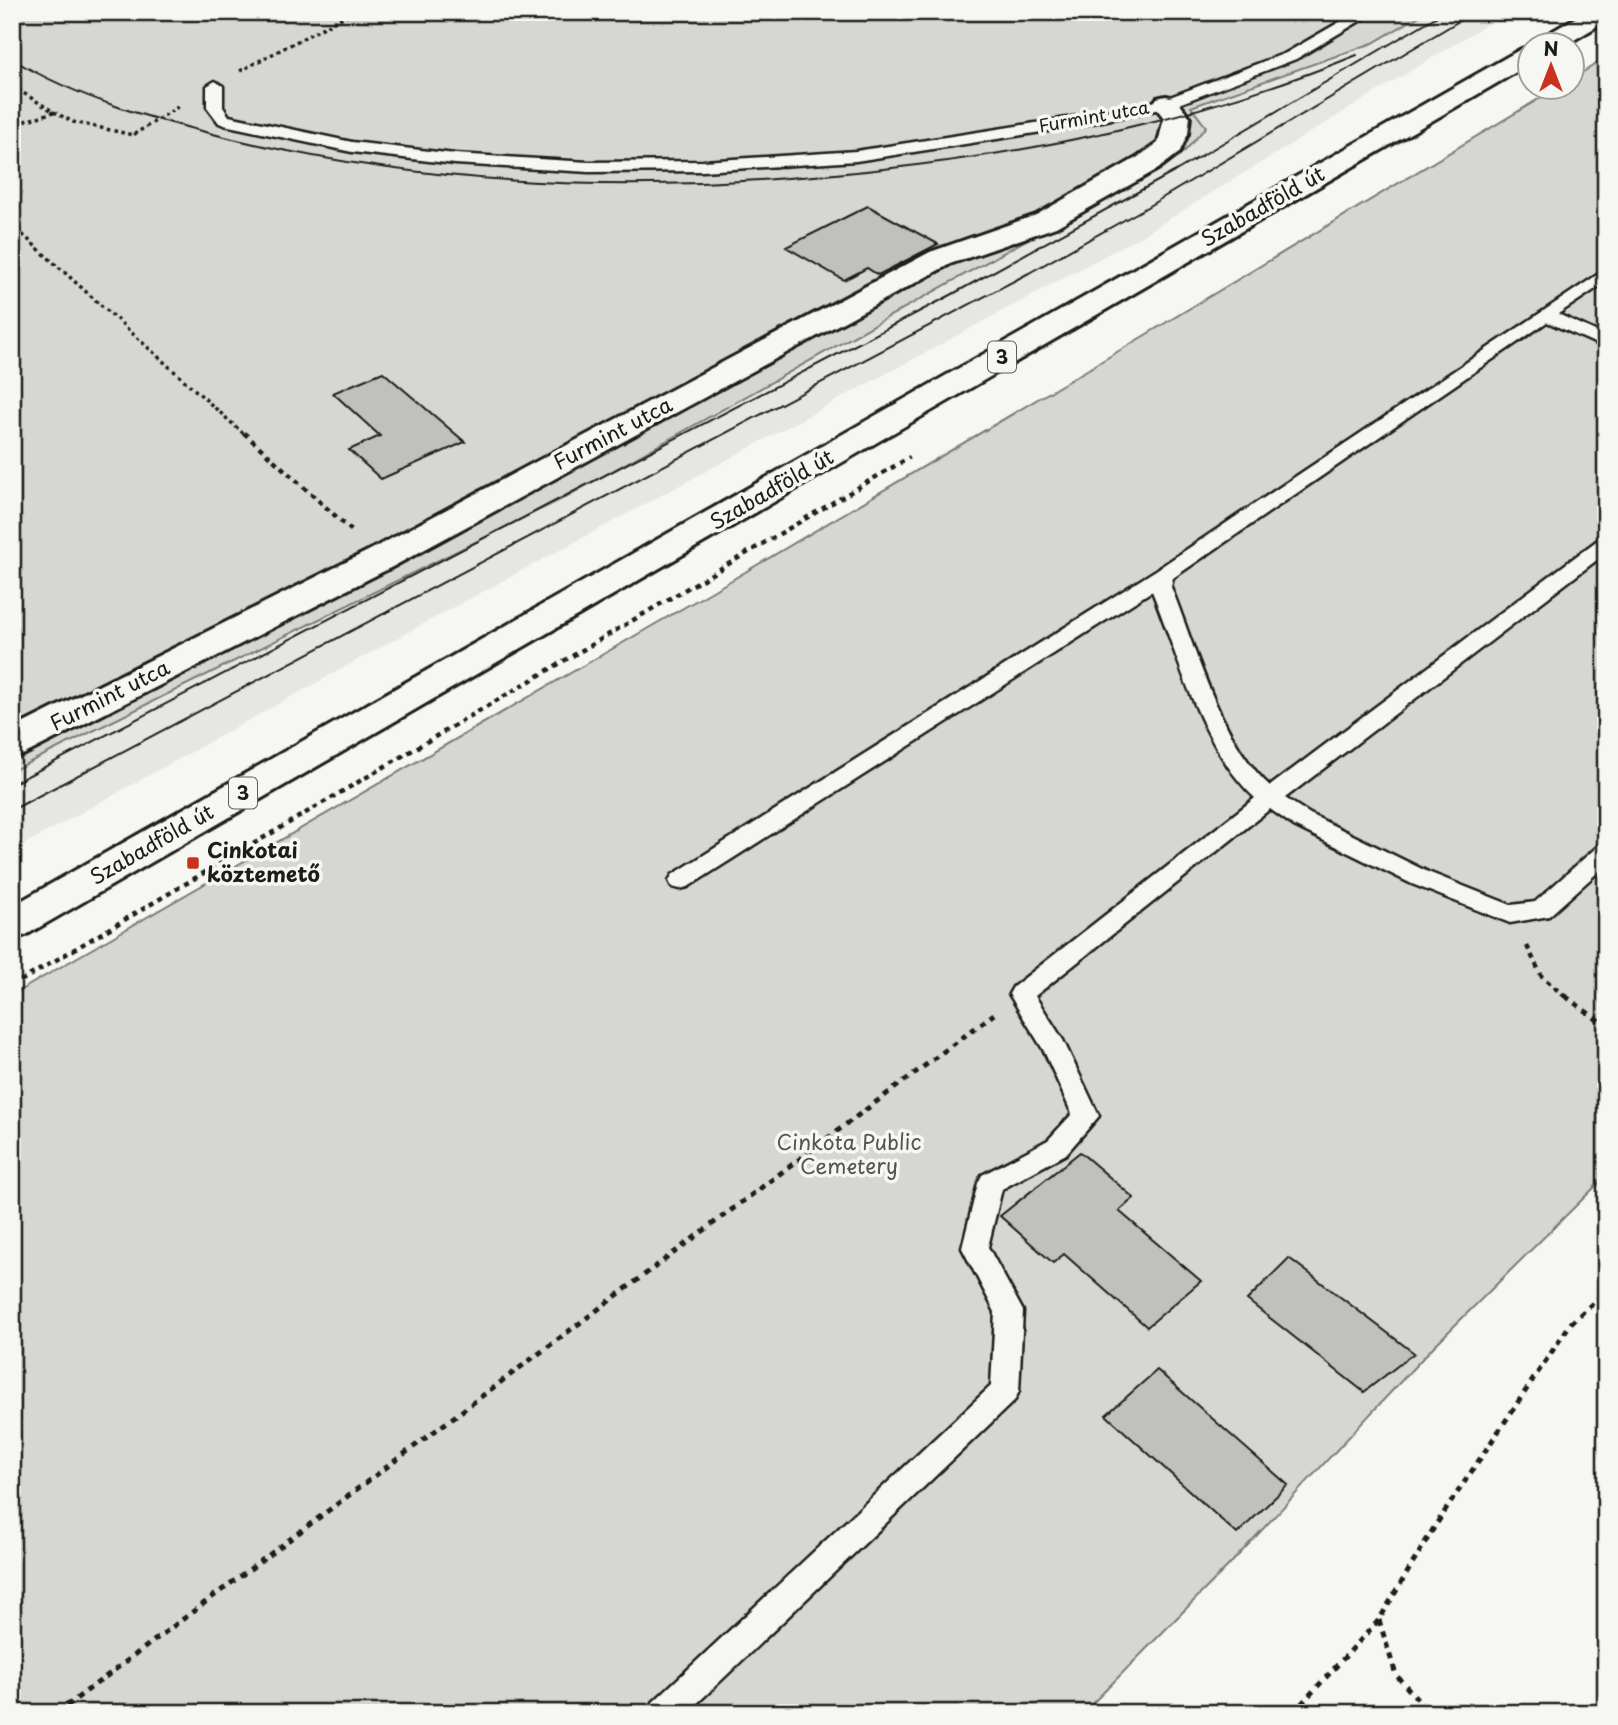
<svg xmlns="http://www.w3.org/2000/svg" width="1618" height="1725" font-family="'Playpen Sans',sans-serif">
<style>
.built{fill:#e6e6e2}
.green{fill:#d6d6d2;stroke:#797977;stroke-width:2}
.building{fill:#c0c0bd;stroke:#1c1c1c;stroke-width:2}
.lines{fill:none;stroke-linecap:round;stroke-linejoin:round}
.service-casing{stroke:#1c1c1c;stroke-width:5}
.minor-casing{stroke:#1c1c1c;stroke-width:6}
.primary-casing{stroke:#1c1c1c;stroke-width:6}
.path-far2{stroke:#1c1c1c;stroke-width:3.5;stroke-dasharray:3.5 3.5;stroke-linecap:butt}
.path-far1{stroke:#1c1c1c;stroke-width:4.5;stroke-dasharray:5 5;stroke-linecap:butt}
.path{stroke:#1c1c1c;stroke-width:5;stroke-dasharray:6 6;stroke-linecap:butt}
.service{fill:#f6f6f2;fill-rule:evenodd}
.minor{fill:#f6f6f2;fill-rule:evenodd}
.primary{fill:#f6f6f2;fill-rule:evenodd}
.tram{stroke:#1c1c1c;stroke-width:2}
.poi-dot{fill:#c8321e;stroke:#f6f6f2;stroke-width:2.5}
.labels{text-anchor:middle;stroke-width:7;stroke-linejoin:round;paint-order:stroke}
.far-street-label{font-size:18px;fill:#1c1c1c;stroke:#f6f6f2}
.shield{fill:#f6f6f2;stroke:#5d5d5c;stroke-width:2}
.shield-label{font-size:19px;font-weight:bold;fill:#1c1c1c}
.street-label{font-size:21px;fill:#1c1c1c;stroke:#f6f6f2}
.poi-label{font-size:21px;font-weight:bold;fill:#1c1c1c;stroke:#f6f6f2;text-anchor:start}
.park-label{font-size:21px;fill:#545453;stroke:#f6f6f2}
</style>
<rect width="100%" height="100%" fill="#f6f6f2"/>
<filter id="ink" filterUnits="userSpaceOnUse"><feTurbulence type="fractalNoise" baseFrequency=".0143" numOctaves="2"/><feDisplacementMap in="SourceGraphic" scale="14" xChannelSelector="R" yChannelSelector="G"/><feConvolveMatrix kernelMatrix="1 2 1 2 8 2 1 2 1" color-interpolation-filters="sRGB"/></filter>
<g filter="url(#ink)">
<!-- built -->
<path class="built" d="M 1426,12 L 1507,12 L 1143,235 L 421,625 L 12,851 L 12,771 L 562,499 L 1184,152 L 1206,127 L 1191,108 L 1373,43 Z"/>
<!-- green -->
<path class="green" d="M 12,12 L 1426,12 L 1373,43 L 1191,107 L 1206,127 L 1184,152 L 562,499 L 12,771 Z
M 1606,58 L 1606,1176 L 1433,1347 L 1232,1562 L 1083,1713 L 12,1713 L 12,995 L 730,581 L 1092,367 L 1557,88 L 1572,88 L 1573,78 Z"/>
<!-- building -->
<path class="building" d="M 868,206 L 938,244 L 878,275 L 867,268 L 844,280 L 786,247 Z
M 383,372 L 465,442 L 381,479 L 349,450 L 380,436 L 333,393 Z
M 1080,1152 L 1134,1198 L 1119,1211 L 1201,1281 L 1147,1327 L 1064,1254 L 1053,1263 L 1000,1216 Z
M 1289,1258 L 1414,1353 L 1364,1392 L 1247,1300 Z
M 1157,1370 L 1288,1485 L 1237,1534 L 1106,1415 Z"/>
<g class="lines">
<defs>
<path id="service" d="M 1357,12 L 1375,12 L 1296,59 L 1171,107 L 1067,128 L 856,161 L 703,171 L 589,172 L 455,164 L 352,152 L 224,125 L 219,123 L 207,107 L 207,86 L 215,81 L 223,86 L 223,107 L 229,116 L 352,142 L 455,154 L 589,162 L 703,161 L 856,151 L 1067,118 L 1162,100 L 1286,53 Z
M 1606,269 L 1606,282 L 1558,314 L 1606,336 L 1606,348 L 1547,322 L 1173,578 L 1171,587 C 1196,649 1220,741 1270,786 L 1599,539 L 1606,537 L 1606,553 L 1285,798 L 1310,814 L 1428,872 L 1511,905 L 1535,902 L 1598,846 L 1606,844 L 1606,865 L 1549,916 L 1510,923 L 1412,884 L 1294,826 L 1270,809 L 1035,996 L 1063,1040 L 1099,1116 L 1066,1154 L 1002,1189 L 988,1247 L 1023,1311 L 1019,1391 L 1015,1400 L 687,1713 L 649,1713 L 653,1702 L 991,1386 L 995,1312 L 962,1248 L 978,1183 L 982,1175 L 1048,1140 L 1072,1114 L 1044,1051 L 1009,994 L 1013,987 L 1255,798 C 1201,748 1179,658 1152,591 L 688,887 L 680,889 L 672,887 L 669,881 L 672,875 L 1156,570 Z"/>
<path id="minor" d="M 1166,96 L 1175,98 L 1190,117 L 1188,134 L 1179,153 L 1158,169 L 1056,227 L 950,264 L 394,566 L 25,754 L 12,758 L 12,729 L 370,550 L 930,252 L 1036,215 L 1138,157 L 1158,143 L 1164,118 L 1153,104 L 1157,98 Z"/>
<path id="primary" d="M 1585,12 L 1606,12 L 1606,21 L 1564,46 L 1533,46 L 1536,41 Z
M 1530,46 L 1530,64 L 26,935 L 12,940 L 12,906 L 1521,49 Z"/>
</defs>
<!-- service casing -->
<use href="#service" class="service-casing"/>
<!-- minor casing -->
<use href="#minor" class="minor-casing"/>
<!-- primary casing -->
<use href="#primary" class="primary-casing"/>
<!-- path-far2 -->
<path class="path-far2" d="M 240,71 L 353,12
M 12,86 L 54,112 L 12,125
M 54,112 L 73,122 L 133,135 L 181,105
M 12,225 L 245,435"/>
<!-- path-far1 -->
<path class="path-far1" d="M 244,433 L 352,531
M 1527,946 L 1542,977 L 1567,998
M 12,986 L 910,457"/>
<!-- path -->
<path class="path" d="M 1565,996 L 1606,1026
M 1379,1620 L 1396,1675 L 1430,1713
M 57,1713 L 994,1014
M 1293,1713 L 1379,1620 L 1435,1526 L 1571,1323 L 1606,1291"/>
<!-- service -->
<use href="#service" class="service"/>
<!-- minor -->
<use href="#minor" class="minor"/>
<!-- primary -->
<use href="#primary" class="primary"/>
<!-- tram -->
<path class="tram" d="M 12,59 C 80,100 156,120 233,139 C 440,189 655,194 866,171 C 1036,153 1199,119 1357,55
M 12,784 L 951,295 L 1174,172 L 1444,12
M 12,810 L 1029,273 L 1142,210 L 1474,12"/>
</g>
</g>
<!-- markers -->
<rect class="poi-dot" x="186" y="856" width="14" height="14" rx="3.5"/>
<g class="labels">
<!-- far-street labels -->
<g class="far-street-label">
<text transform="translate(1094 117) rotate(-10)" y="6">Furmint utca</text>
</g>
<!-- shield labels -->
<g class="shield">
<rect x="988" y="341.5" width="28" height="31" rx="5"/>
<rect x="229" y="777.5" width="28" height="31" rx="5"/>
</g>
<g class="shield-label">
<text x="1002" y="364">3</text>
<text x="243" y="800">3</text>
</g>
<!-- street labels -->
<g class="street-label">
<text transform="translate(1263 207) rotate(-30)" y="7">Szabadföld út</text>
<text transform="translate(613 434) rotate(-28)" y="7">Furmint utca</text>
<text transform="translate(772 490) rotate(-30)" y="7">Szabadföld út</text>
<text transform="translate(110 696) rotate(-27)" y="7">Furmint utca</text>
<text transform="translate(152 845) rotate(-30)" y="7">Szabadföld út</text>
</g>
<!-- poi labels -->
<g class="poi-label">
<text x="207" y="858">Cinkotai<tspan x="207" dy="24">köztemető</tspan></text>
</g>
<!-- park labels -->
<g class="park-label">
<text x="849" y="1150">Cinkota Public<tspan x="849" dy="24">Cemetery</tspan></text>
</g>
</g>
<!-- margin -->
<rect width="1618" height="1725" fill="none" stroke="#f6f6f2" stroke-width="42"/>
<rect x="21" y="21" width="1576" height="1683" fill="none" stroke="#1c1c1c" stroke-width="2.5" filter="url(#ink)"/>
<!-- north arrow -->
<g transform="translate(1551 66)"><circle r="33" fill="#f6f6f2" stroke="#9f9f9c" stroke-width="2"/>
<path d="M0-5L12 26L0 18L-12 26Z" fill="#c8321e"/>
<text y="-10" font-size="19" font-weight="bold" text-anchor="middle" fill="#1c1c1c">N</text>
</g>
</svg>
